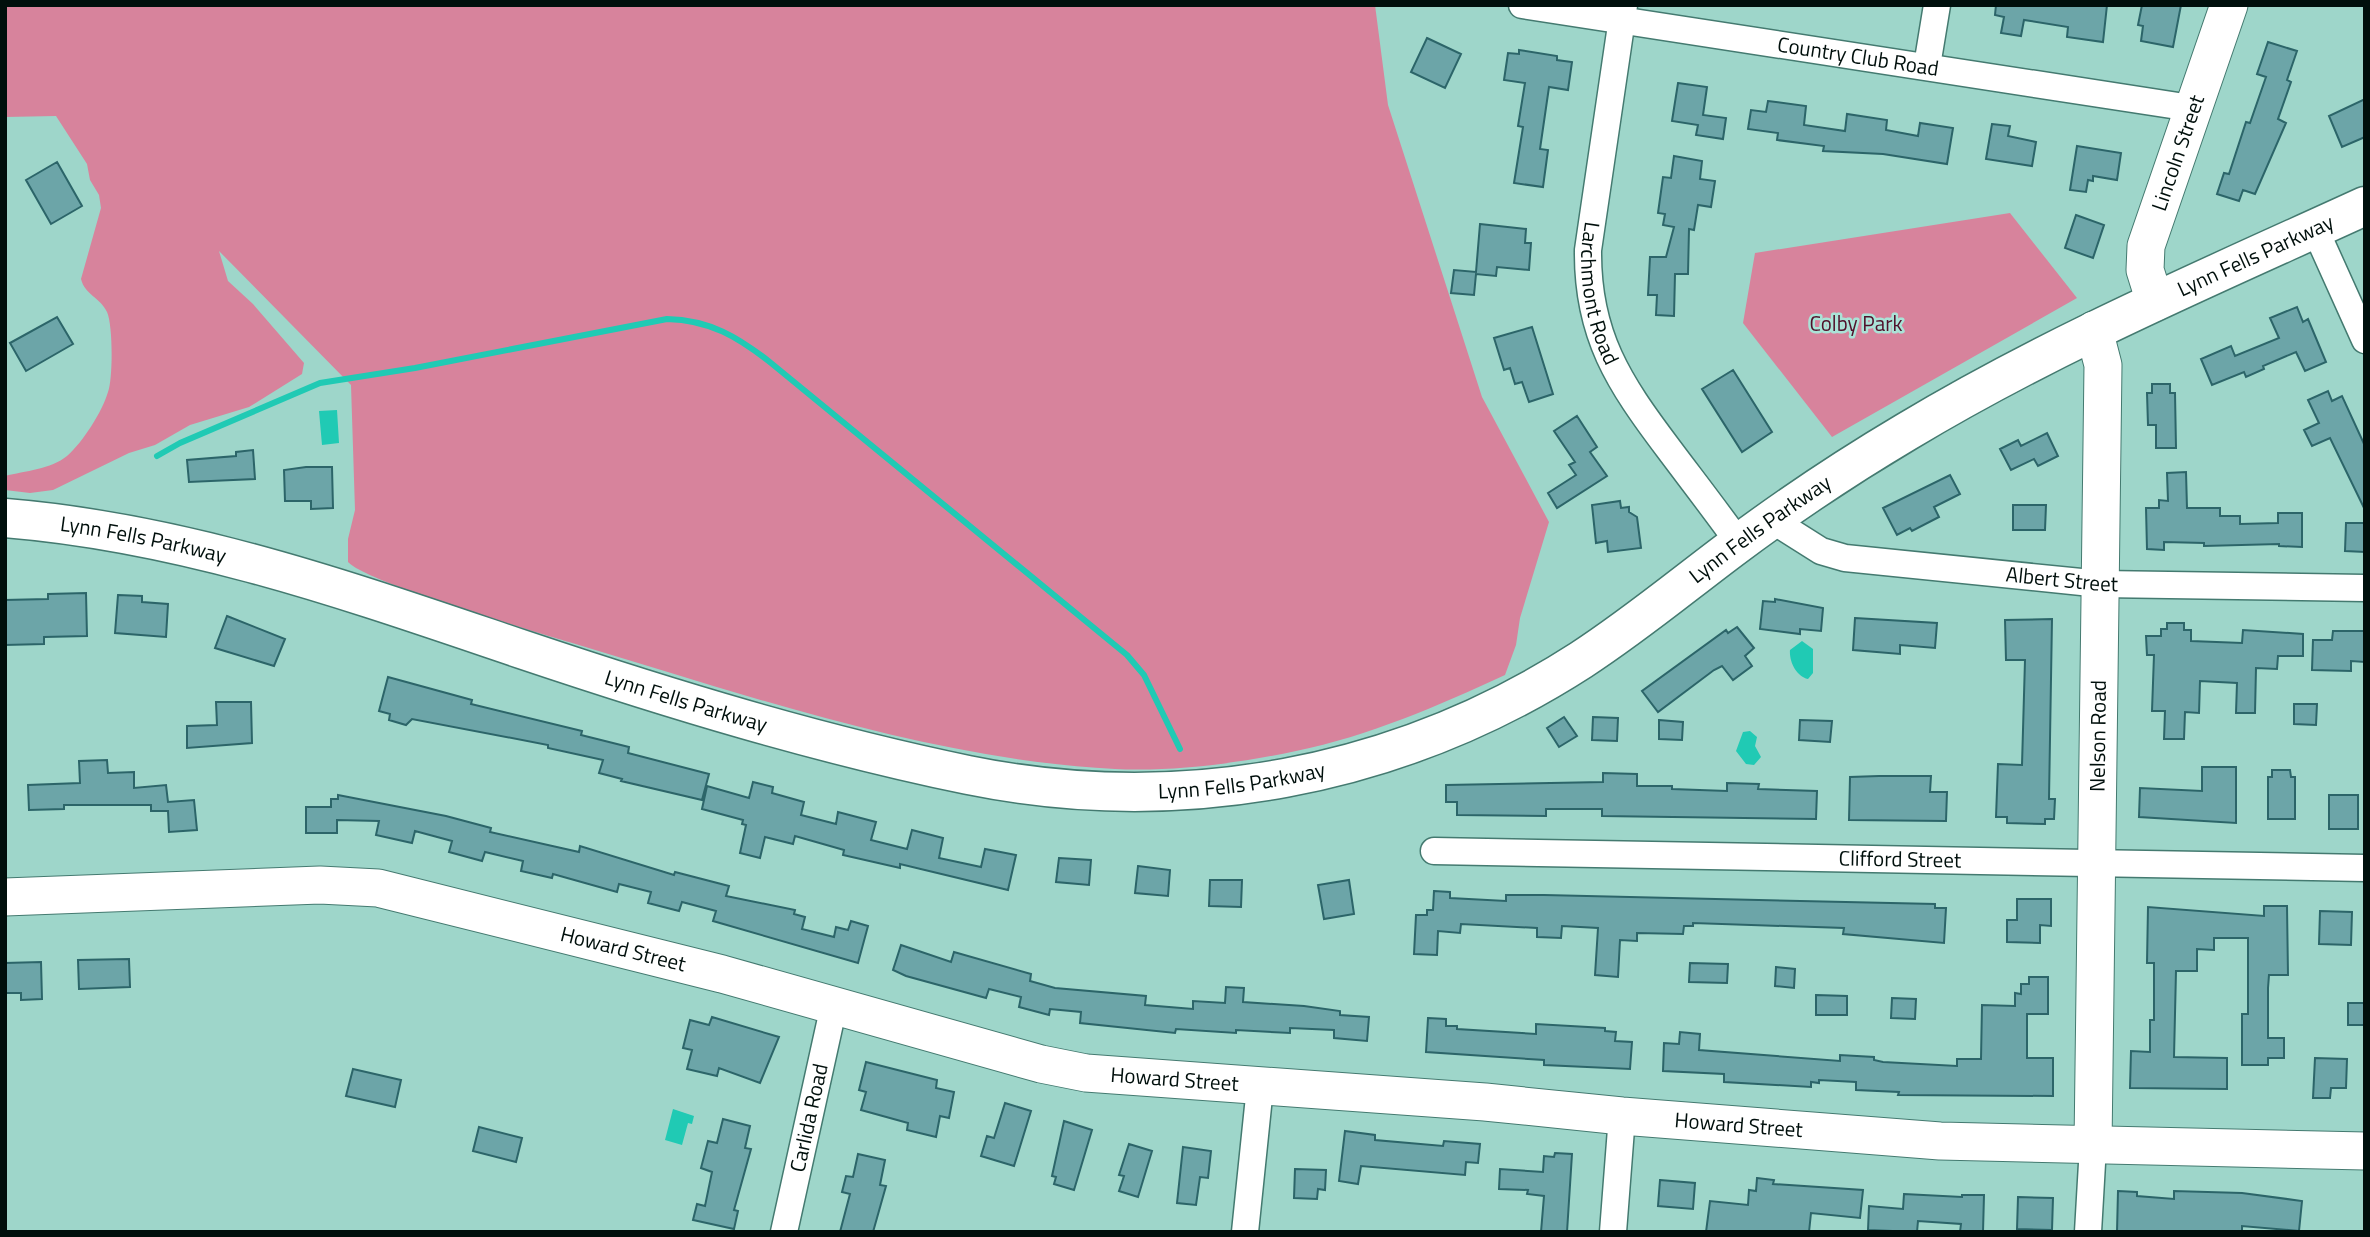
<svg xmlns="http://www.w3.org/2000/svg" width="2370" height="1237" font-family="'Titillium Web',sans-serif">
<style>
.green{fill:#d7839c}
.water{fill:#20cab4}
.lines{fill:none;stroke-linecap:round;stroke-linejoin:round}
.stream{stroke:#20cab4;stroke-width:6}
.building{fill:#6ca5a8;stroke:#2c6569;stroke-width:2}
.street-casing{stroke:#447a70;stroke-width:29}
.secondary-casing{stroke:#447a70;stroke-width:39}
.primary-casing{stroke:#447a70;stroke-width:41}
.street{stroke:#fff;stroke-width:26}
.secondary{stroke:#fff;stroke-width:37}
.primary{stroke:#fff;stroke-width:38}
.labels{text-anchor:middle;stroke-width:5;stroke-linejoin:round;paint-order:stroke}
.street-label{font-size:21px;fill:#000f0c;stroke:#aae3d7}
.park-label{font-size:21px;fill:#50102a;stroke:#aae3d7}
</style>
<rect width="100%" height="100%" fill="#9ed6ca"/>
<!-- green -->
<path class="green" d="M 5,5 L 1375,5 L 1388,105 L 1482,397 L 1549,522 L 1520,618 L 1516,645 L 1505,675 C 1438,706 1369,736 1296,751 C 1241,763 1172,772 1115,769 C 928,759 747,695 569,642 C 533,631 366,582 348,562 L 348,539 L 355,510 L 351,385 L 219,251 L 228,281 L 253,304 L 304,363 L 302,374 L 249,407 L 190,425 L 155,445 L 129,453 L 53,490 L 30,493 L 5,490 L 5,476 C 25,471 51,469 67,456 C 83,442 102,412 108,392 C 113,379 113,325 107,312 C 100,297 85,295 81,279 L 101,208 L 99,195 L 90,180 L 87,164 L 56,116 L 5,117 Z
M 2010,213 L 2077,298 L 1832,437 L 1743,323 L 1755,253 Z"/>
<!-- water -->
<path class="water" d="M 337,410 L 339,443 L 322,445 L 319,411 Z
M 1802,641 L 1813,649 L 1813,673 L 1808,679 C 1796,676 1789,661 1790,650 Z
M 1743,732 L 1750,731 L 1757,737 L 1755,746 L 1761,757 L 1754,765 L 1746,764 L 1736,751 Z
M 673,1109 L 694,1116 L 692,1124 L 688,1123 L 682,1145 L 665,1140 Z"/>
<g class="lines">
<!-- stream -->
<path class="stream" d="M 157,456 L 180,443 L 320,383 L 415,368 L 667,319 C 710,320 738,337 771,363 L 1127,655 L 1144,675 L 1180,749"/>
</g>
<!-- building -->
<path class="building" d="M 1996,5 L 2107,5 L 2103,42 L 2067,37 L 2068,27 L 2024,20 L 2021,36 L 2001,33 L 2004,17 L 1995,15 Z
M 2142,5 L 2181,5 L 2173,47 L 2141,41 L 2143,26 L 2138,25 Z
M 1427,38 L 1461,54 L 1445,88 L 1411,72 Z
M 2268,42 L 2297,51 L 2287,80 L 2291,82 L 2278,119 L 2286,123 L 2255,194 L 2243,190 L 2239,201 L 2217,194 L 2224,173 L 2229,174 L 2246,122 L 2250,123 L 2266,77 L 2257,74 Z
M 1519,50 L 1557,56 L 1557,60 L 1572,62 L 1568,90 L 1549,87 L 1540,149 L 1548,150 L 1543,187 L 1514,183 L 1523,127 L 1518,126 L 1525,83 L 1504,80 L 1508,53 L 1519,54 Z
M 1678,83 L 1707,87 L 1703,115 L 1726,118 L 1723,139 L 1696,135 L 1698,125 L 1672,121 Z
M 2365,99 L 2365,137 L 2342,147 L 2329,116 Z
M 1768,101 L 1806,106 L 1804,125 L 1845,131 L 1847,114 L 1887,120 L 1886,130 L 1918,136 L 1920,123 L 1953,128 L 1947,164 L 1883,154 L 1823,151 L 1824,146 L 1777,140 L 1778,133 L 1748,129 L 1751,110 L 1766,112 Z
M 1992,124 L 2010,126 L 2008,136 L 2036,142 L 2032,166 L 1986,159 Z
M 2077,146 L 2121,153 L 2117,180 L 2093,176 L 2093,181 L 2088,180 L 2086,192 L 2070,190 Z
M 1674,156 L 1702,161 L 1700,179 L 1715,181 L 1711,207 L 1698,205 L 1694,230 L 1689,229 L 1688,274 L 1675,274 L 1674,316 L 1656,315 L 1657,295 L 1648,295 L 1650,257 L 1666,257 L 1674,227 L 1663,225 L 1665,214 L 1658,213 L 1663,177 L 1671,178 Z
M 57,162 L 82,206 L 51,224 L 26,180 Z
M 2076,215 L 2104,225 L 2093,258 L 2065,248 Z
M 1480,224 L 1526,229 L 1525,243 L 1531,243 L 1529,270 L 1497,267 L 1496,276 L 1476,274 L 1474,295 L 1451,293 L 1454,270 L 1476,272 Z
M 2297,307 L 2303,322 L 2308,319 L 2326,362 L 2305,371 L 2296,352 L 2263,366 L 2264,369 L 2246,377 L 2244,372 L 2212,385 L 2201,359 L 2231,346 L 2235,356 L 2279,338 L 2270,318 Z
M 57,317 L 73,344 L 26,371 L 10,343 Z
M 1532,327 L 1553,394 L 1529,402 L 1522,382 L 1515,384 L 1510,368 L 1504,370 L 1494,338 Z
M 1733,370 L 1772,432 L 1742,452 L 1702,389 Z
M 2152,384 L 2170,384 L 2170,393 L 2175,393 L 2176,448 L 2156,448 L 2156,425 L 2148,425 L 2147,393 L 2152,393 Z
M 2328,391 L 2332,401 L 2342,396 L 2365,446 L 2365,510 L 2330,438 L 2312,446 L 2304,430 L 2319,423 L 2308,400 Z
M 1577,416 L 1597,447 L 1590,452 L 1607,476 L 1557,508 L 1548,493 L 1576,475 L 1569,465 L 1575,462 L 1554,431 Z
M 2047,433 L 2058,456 L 2038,466 L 2034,459 L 2011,470 L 2000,449 L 2018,440 L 2021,446 Z
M 253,450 L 255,479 L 189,482 L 187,460 L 236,456 L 236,452 Z
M 306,467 L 332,467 L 333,508 L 311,509 L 311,501 L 285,501 L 284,470 Z
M 2186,472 L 2187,508 L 2220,508 L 2220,516 L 2240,516 L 2240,524 L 2278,523 L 2278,513 L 2302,513 L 2302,547 L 2279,546 L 2279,544 L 2204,546 L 2204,543 L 2164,542 L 2164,550 L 2147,549 L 2146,508 L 2159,508 L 2159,500 L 2168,501 L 2167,473 Z
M 1950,475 L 1960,494 L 1934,507 L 1939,517 L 1912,531 L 1910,528 L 1897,535 L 1883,508 Z
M 1620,501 L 1621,508 L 1629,507 L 1629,512 L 1637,517 L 1641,548 L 1608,552 L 1607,541 L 1596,543 L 1592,505 Z
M 2013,505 L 2046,505 L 2045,530 L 2013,530 Z
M 2346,523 L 2365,523 L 2365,552 L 2345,551 Z
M 86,593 L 87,636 L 44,637 L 44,644 L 5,645 L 5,600 L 48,599 L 48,594 Z
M 118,595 L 142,596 L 142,602 L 168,604 L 166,637 L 115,633 Z
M 1775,599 L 1823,608 L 1821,631 L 1800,629 L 1800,634 L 1760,629 L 1763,601 L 1775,602 Z
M 227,616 L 285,639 L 274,666 L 215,648 Z
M 1855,618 L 1937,623 L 1935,648 L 1900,645 L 1900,654 L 1853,650 Z
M 2052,619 L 2049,799 L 2055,799 L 2054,819 L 2045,819 L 2045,824 L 2007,823 L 2007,817 L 1996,817 L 1998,764 L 2022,765 L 2025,660 L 2006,660 L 2005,620 Z
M 2167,623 L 2184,623 L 2184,630 L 2191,630 L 2191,641 L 2242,643 L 2243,630 L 2303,634 L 2303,656 L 2278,656 L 2277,669 L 2256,668 L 2255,713 L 2236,713 L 2237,683 L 2200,681 L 2199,713 L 2185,712 L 2184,739 L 2164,739 L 2165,711 L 2152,711 L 2154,655 L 2147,655 L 2146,636 L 2161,636 L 2161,629 L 2167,629 Z
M 1737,627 L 1754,648 L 1745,656 L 1752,666 L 1733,680 L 1722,666 L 1714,670 L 1658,712 L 1642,691 L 1726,630 L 1728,633 Z
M 2333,631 L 2365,631 L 2365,662 L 2351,661 L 2351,671 L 2312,670 L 2313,640 L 2332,640 Z
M 388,677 L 472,700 L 471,704 L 582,731 L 581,735 L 629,747 L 628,753 L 709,774 L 702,800 L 621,781 L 622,779 L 599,773 L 603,760 L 548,748 L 548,745 L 412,719 L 406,725 L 389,720 L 390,714 L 379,711 Z
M 216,702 L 251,702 L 252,743 L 187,748 L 187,726 L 217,725 Z
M 2294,704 L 2317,704 L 2316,725 L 2294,724 Z
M 1564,717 L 1577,736 L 1559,747 L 1547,728 Z
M 1593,717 L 1618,718 L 1617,741 L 1592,740 Z
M 1659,720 L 1683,722 L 1682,740 L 1659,739 Z
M 1800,720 L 1832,721 L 1830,742 L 1799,740 Z
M 107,760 L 108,773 L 134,772 L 134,788 L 166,785 L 168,802 L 194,800 L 197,830 L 169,832 L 168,811 L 151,811 L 151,805 L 64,805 L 64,809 L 29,810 L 28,785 L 80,783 L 79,761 Z
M 2202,767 L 2236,767 L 2236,823 L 2139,817 L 2140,788 L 2202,791 Z
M 2272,770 L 2290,770 L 2291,777 L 2295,777 L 2295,819 L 2268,819 L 2268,777 L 2272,777 Z
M 1603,773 L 1637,774 L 1637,786 L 1672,786 L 1672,789 L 1727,791 L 1727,783 L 1759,784 L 1758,789 L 1817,791 L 1816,819 L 1602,816 L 1602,809 L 1546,809 L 1546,816 L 1457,815 L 1457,802 L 1446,802 L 1446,785 L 1603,782 Z
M 1879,776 L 1931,776 L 1930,792 L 1947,792 L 1946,821 L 1849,820 L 1850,777 Z
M 753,782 L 773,787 L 772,793 L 804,802 L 801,815 L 836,824 L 838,812 L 876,822 L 871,840 L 907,849 L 912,830 L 943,838 L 939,858 L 981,867 L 985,849 L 1016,855 L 1008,890 L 900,864 L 900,868 L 843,855 L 844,850 L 795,836 L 793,844 L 765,837 L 760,858 L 740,853 L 746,825 L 742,824 L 743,820 L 702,809 L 707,786 L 749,798 Z
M 338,795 L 446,816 L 491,828 L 490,832 L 579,852 L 580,846 L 674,875 L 675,872 L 729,886 L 726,896 L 795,910 L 794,914 L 805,917 L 802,929 L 834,937 L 836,927 L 848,930 L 851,921 L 868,926 L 858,963 L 713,921 L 716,911 L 682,902 L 679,911 L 648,903 L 651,892 L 619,884 L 617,892 L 553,874 L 552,878 L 521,871 L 523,861 L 485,852 L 482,861 L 449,852 L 452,841 L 415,831 L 412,843 L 376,835 L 379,821 L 337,820 L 337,833 L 306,833 L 306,807 L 331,807 L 331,799 L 338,799 Z
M 2329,795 L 2358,795 L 2358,829 L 2329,829 Z
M 1059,858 L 1091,860 L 1089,885 L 1056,882 Z
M 1138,866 L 1170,870 L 1168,896 L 1135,893 Z
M 1210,880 L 1242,880 L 1241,907 L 1209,906 Z
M 1349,880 L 1354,914 L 1324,919 L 1318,885 Z
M 1434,891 L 1450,892 L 1450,898 L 1506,901 L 1506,895 L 1544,895 L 1935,904 L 1935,908 L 1946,908 L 1944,943 L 1843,934 L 1844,928 L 1693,923 L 1693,926 L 1684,926 L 1683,934 L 1637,933 L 1637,941 L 1620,940 L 1618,977 L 1595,975 L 1598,928 L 1562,926 L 1561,938 L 1537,937 L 1537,928 L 1461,924 L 1460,933 L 1438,931 L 1437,955 L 1414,954 L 1416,915 L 1427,915 L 1427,910 L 1433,910 Z
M 2017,899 L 2051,899 L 2051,926 L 2040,925 L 2040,943 L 2007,942 L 2007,920 L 2017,920 Z
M 2264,906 L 2287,906 L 2288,975 L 2269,975 L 2268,988 L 2268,1038 L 2284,1038 L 2284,1058 L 2268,1058 L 2268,1065 L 2242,1065 L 2242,1014 L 2248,1014 L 2248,938 L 2214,938 L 2214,950 L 2197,949 L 2197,971 L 2176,971 L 2174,1057 L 2227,1058 L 2227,1089 L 2130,1088 L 2131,1051 L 2150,1052 L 2150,1020 L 2154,1020 L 2154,963 L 2147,963 L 2148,907 L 2264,916 Z
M 2320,911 L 2352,912 L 2351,945 L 2319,944 Z
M 901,945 L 951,962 L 954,952 L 1031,974 L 1030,981 L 1055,988 L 1146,996 L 1145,1005 L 1193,1009 L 1193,1001 L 1225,1003 L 1226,987 L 1244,988 L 1243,1002 L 1304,1006 L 1340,1011 L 1340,1015 L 1369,1017 L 1367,1041 L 1334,1038 L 1334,1030 L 1290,1028 L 1290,1033 L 1236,1030 L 1236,1033 L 1176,1029 L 1175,1033 L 1080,1023 L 1081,1012 L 1050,1009 L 1049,1015 L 1019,1007 L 1021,997 L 989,989 L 986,998 L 906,976 L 893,970 Z
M 129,959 L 130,987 L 79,989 L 78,960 Z
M 41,962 L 42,999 L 21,1000 L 21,993 L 5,993 L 5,963 Z
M 1690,963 L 1728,964 L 1727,983 L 1689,982 Z
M 1776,967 L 1795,969 L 1794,988 L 1775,986 Z
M 2029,977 L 2048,977 L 2048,1014 L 2027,1014 L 2027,1058 L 2053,1058 L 2053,1096 L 1898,1095 L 1899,1092 L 1856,1090 L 1856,1082 L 1819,1080 L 1819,1083 L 1811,1082 L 1811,1087 L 1724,1082 L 1724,1074 L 1663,1071 L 1664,1043 L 1679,1044 L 1680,1032 L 1700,1034 L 1699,1050 L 1840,1061 L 1840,1055 L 1874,1057 L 1874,1060 L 1883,1062 L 1957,1066 L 1957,1059 L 1981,1059 L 1982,1005 L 2015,1006 L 2015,993 L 2021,994 L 2021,984 L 2029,984 Z
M 1816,995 L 1847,996 L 1847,1015 L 1816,1015 Z
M 1892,998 L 1916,999 L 1915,1019 L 1891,1018 Z
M 2348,1003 L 2365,1003 L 2365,1025 L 2348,1025 Z
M 712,1017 L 779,1037 L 760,1083 L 719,1068 L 717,1076 L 687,1069 L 692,1050 L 683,1048 L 690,1020 L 709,1025 Z
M 1428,1018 L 1446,1019 L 1446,1026 L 1457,1026 L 1457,1029 L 1536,1034 L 1536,1024 L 1605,1028 L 1605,1031 L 1616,1032 L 1615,1041 L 1632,1042 L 1630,1069 L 1544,1065 L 1544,1060 L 1426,1052 Z
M 2315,1058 L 2347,1059 L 2346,1088 L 2331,1088 L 2330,1098 L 2313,1098 Z
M 866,1062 L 937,1080 L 936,1088 L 954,1092 L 949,1118 L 940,1116 L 936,1137 L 907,1130 L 908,1123 L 861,1110 L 866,1092 L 859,1090 Z
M 353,1069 L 401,1080 L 395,1107 L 346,1096 Z
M 1005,1103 L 1031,1111 L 1014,1166 L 981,1156 L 987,1136 L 994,1138 Z
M 723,1119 L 750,1126 L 745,1148 L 751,1149 L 734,1210 L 738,1211 L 734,1229 L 693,1220 L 697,1204 L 705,1206 L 712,1172 L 701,1168 L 708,1141 L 717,1143 Z
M 1064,1121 L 1092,1130 L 1074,1190 L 1054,1184 L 1056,1177 L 1052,1176 Z
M 479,1127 L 522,1138 L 516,1162 L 473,1151 Z
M 1345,1131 L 1375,1135 L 1375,1140 L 1443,1146 L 1444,1141 L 1480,1144 L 1478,1163 L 1466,1162 L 1465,1175 L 1361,1166 L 1358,1184 L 1339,1181 Z
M 1129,1144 L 1152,1151 L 1138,1197 L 1119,1191 L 1124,1176 L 1119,1175 Z
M 1183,1147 L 1211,1151 L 1208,1178 L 1200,1177 L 1196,1205 L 1177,1203 Z
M 1555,1153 L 1572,1154 L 1567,1232 L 1541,1232 L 1544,1196 L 1527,1194 L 1528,1190 L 1499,1189 L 1500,1169 L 1543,1172 L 1544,1156 L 1554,1157 Z
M 858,1154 L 885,1160 L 880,1185 L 886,1186 L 873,1232 L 840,1232 L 850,1194 L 842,1192 L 846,1176 L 853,1177 Z
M 1295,1169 L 1326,1170 L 1325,1190 L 1318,1189 L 1317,1199 L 1294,1198 Z
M 1757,1178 L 1774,1180 L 1773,1184 L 1863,1190 L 1860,1218 L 1811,1213 L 1809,1232 L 1706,1232 L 1710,1201 L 1748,1205 L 1749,1190 L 1756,1191 Z
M 1660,1180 L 1695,1183 L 1693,1209 L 1658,1206 Z
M 2118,1191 L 2137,1192 L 2137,1196 L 2174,1199 L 2174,1191 L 2242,1193 L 2302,1201 L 2299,1231 L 2242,1226 L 2242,1232 L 2117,1232 Z
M 1904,1194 L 1962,1197 L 1962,1195 L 1984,1195 L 1983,1232 L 1960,1232 L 1961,1224 L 1918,1221 L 1917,1232 L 1868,1230 L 1869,1206 L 1903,1209 Z
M 2018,1197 L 2053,1198 L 2052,1230 L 2017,1229 Z"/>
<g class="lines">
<defs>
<g id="street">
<path id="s1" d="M 1522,5 L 2191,108"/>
<path id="s2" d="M 1624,5 L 1588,250 C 1587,335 1619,383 1668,448 C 1692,480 1716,511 1739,543"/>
<path d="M 1927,66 L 1937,5"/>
<path d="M 2315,229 L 2365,340"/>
<path id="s3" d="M 1772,520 L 1821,551 L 1845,558 L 2101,584 L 2365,588"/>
<path id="s4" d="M 1434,851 L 2365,868"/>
<path id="s5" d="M 784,1232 L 834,1005"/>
<path d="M 1245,1232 L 1260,1087"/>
<path d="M 1613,1232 L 1622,1116"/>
<path d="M 2088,1232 L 2093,1146"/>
</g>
<g id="secondary">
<path id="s6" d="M 2155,302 L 2145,270 L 2146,246 L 2229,5"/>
<path id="s7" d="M 5,897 L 320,885 L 378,888 L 722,974 L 1041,1064 L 1086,1073 L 1485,1102 L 1622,1116 L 1940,1141 L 2365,1151"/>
<path id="s8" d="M 2093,1146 L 2103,365 L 2094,330"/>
</g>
<g id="primary">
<path id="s9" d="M 5,518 C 188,533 352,592 524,650 C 670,699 818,744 968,775 C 1180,818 1398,778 1581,660 C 1635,625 1684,584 1735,546 C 1790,505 1847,467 1906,432 C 2052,344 2210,277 2365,206"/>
</g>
</defs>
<!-- street casing -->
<use href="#street" class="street-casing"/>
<!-- secondary casing -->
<use href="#secondary" class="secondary-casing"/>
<!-- primary casing -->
<use href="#primary" class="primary-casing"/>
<!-- street -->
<use href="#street" class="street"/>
<!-- secondary -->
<use href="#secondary" class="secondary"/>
<!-- primary -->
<use href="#primary" class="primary"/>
</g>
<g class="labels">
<!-- street labels -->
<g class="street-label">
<text dy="7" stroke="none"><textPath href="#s1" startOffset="340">Country Club Road</textPath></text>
<text dy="7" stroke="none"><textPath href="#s6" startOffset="156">Lincoln Street</textPath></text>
<text dy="7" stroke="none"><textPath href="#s9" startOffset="2427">Lynn Fells Parkway</textPath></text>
<text dy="7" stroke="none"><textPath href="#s2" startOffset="292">Larchmont Road</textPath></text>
<text dy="7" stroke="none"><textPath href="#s9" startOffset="1860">Lynn Fells Parkway</textPath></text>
<text dy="7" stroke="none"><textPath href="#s9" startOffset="140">Lynn Fells Parkway</textPath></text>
<text dy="7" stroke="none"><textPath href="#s3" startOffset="301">Albert Street</textPath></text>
<text dy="7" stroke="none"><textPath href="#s9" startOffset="707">Lynn Fells Parkway</textPath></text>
<text dy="7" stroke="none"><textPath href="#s8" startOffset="410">Nelson Road</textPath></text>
<text dy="7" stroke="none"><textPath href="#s9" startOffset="1274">Lynn Fells Parkway</textPath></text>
<text dy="7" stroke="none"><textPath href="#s4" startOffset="466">Clifford Street</textPath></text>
<text dy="7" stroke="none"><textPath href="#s7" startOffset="626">Howard Street</textPath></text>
<text dy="7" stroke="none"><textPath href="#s7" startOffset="1194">Howard Street</textPath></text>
<text dy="7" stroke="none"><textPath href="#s5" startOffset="117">Carlida Road</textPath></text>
<text dy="7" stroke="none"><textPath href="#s7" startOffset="1760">Howard Street</textPath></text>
</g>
<!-- park labels -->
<g class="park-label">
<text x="1856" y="331">Colby Park</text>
</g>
</g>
<!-- border -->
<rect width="2370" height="1237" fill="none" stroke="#000f0c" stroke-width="14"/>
</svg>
